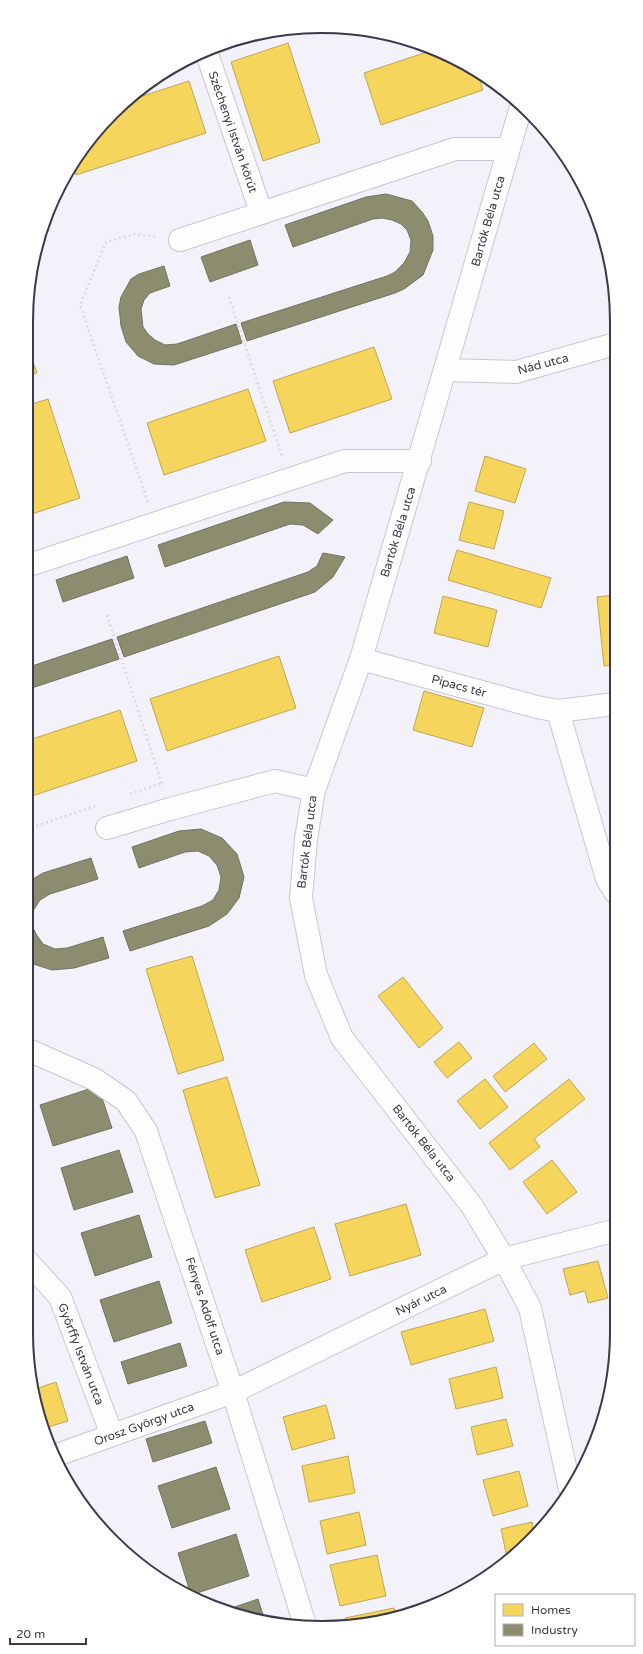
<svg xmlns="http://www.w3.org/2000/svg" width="643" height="1654" font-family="'Varela Round',sans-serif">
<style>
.homes{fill:#f6d55c;stroke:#bea656}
.industry{fill:#8c8c6e;stroke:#747363}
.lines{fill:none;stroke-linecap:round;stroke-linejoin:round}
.minor-casing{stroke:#c8c7d1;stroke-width:24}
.path{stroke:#dbdbde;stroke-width:2.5;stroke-dasharray:2 3;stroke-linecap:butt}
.minor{stroke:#fdfdfe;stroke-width:22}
.labels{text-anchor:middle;stroke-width:4;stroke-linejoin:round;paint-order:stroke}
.street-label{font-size:12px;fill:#3c3a48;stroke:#fff}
.rim{fill:none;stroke:#3c3a48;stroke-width:2}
</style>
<rect width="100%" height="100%" fill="#f3f2fa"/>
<!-- homes -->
<path class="homes" d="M 288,43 L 320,142 L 263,161 L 231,62 Z
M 430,51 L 477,72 L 483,90 L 381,125 L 364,73 Z
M 189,81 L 206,133 L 76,175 L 73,165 L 87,141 L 124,102 Z
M 26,342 L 37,373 L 26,377 Z
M 374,347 L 392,399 L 290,433 L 273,381 Z
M 248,389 L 266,441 L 164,475 L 147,423 Z
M 48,399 L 80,498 L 26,516 L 26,406 Z
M 485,456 L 526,469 L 515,503 L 475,491 Z
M 469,502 L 504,511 L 494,549 L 459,540 Z
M 457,550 L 551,578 L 541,608 L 448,580 Z
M 615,595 L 615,665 L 604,666 L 597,597 Z
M 443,596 L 497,610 L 488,647 L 434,633 Z
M 279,656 L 296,708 L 167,751 L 150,699 Z
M 424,691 L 484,708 L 472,747 L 413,730 Z
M 120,710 L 137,761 L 26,798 L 26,741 Z
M 192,956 L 224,1060 L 178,1074 L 146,969 Z
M 403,977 L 443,1028 L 419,1048 L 378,996 Z
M 459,1042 L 472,1058 L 447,1078 L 434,1062 Z
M 534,1043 L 547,1059 L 505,1092 L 493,1076 Z
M 227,1077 L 260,1185 L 215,1198 L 183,1090 Z
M 485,1079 L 508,1107 L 480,1129 L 457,1101 Z
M 569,1079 L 585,1099 L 534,1139 L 540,1147 L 510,1170 L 489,1143 Z
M 552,1160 L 577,1192 L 547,1214 L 523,1182 Z
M 406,1204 L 421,1255 L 350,1276 L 335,1224 Z
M 314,1227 L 331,1279 L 262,1302 L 245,1250 Z
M 598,1261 L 608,1298 L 588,1303 L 585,1291 L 570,1295 L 563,1269 Z
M 485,1309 L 494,1341 L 411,1365 L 401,1332 Z
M 496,1367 L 503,1398 L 456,1409 L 449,1379 Z
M 56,1382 L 68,1421 L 42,1429 L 35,1389 Z
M 326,1405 L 335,1438 L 292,1450 L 283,1417 Z
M 506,1419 L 513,1446 L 477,1455 L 471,1427 Z
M 348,1456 L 355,1493 L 309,1502 L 302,1466 Z
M 519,1471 L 528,1506 L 493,1516 L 483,1480 Z
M 359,1512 L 366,1545 L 327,1554 L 320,1521 Z
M 532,1522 L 534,1533 L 507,1558 L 501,1529 Z
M 377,1555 L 386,1596 L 340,1606 L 330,1565 Z
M 394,1608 L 396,1617 L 379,1622 L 346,1623 L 345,1618 Z"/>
<!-- industry -->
<path class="industry" d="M 386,194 L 412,201 L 422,212 L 428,221 L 433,236 L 433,250 L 423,275 L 404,289 L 395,293 L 247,341 L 241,323 L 387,276 L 395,272 L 404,263 L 410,252 L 411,240 L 407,230 L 401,224 L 392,220 L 382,218 L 373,219 L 293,247 L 285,225 L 366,197 Z
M 250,240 L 258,265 L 210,282 L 201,257 Z
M 164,266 L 170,286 L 150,293 L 144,300 L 141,309 L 143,327 L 148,334 L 155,340 L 165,345 L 177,344 L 236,324 L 242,343 L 174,365 L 154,364 L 138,356 L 126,342 L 121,326 L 119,307 L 121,297 L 131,279 L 139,274 Z
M 284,502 L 310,503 L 333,520 L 318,534 L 303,525 L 290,524 L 165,567 L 158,545 Z
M 323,553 L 345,557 L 333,577 L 315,592 L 124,657 L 117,637 L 308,572 L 317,566 Z
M 127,556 L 134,578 L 63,602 L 56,580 Z
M 112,639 L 119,659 L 26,690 L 26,668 Z
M 201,829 L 222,838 L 237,854 L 244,877 L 239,898 L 227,914 L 209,926 L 130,951 L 123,931 L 202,906 L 213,900 L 219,890 L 221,877 L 217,865 L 209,856 L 198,851 L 185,852 L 139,868 L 132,847 L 179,831 Z
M 91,858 L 98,879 L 50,894 L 40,900 L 33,911 L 31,923 L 36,934 L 43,944 L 55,949 L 67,948 L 103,937 L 109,958 L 74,968 L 52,970 L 30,963 L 26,958 L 26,883 L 43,873 Z
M 98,1086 L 112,1128 L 53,1146 L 40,1105 Z
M 119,1150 L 133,1192 L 74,1210 L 61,1168 Z
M 139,1215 L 152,1257 L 95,1276 L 81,1233 Z
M 159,1281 L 172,1323 L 114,1342 L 100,1300 Z
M 180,1343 L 187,1366 L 128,1384 L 121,1362 Z
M 205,1421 L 212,1443 L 153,1462 L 146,1439 Z
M 216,1467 L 230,1509 L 172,1528 L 158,1486 Z
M 236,1534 L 249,1576 L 191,1595 L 178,1553 Z
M 258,1599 L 265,1621 L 223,1611 Z"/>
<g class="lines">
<defs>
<path id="minor" d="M 206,51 L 261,212
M 521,107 L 361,659 L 314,790 L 306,839 L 301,898 L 316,975 L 342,1038 L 472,1206 L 504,1259 L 530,1308 L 570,1489
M 180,240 L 455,149 L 508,149
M 445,370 L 516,372 L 615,344
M 26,566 L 345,461 L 420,461
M 361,659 L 537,707 L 558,711 L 615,704
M 558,711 L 607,879 L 616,893
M 107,828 L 170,809 L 275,781 L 314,790
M 26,1049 L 94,1079 L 126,1101 L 146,1131 L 233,1392 L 305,1625
M 26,1260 L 60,1297 L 112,1435
M 54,1456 L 233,1392 L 504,1259 L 617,1230"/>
</defs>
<!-- minor casing -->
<use href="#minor" class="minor-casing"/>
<!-- path -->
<path class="path" d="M 229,297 L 282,456
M 148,502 L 80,305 L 106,242 L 134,234 L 157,237
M 107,615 L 163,787
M 130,794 L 162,783
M 27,829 L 95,806"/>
<!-- minor -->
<use href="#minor" class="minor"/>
</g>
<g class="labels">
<!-- street labels -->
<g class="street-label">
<text transform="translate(233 132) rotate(71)" y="4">Széchenyi István körút</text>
<text transform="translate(488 221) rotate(-74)" y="4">Bartók Béla utca</text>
<text transform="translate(543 364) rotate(-15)" y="4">Nád utca</text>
<text transform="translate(398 532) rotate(-73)" y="4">Bartók Béla utca</text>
<text transform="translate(459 686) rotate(15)" y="4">Pipacs tér</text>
<text transform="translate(307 842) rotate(-83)" y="4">Bartók Béla utca</text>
<text transform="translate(424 1143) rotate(52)" y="4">Bartók Béla utca</text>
<text transform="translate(421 1300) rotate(-26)" y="4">Nyár utca</text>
<text transform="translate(205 1306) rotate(72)" y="4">Fényes Adolf utca</text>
<text transform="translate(81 1354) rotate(69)" y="4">Győrffy István utca</text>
<text transform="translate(144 1424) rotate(-20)" y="4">Orosz György utca</text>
</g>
</g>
<!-- crop -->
<path d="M0 0H643V1654H0ZM321 33H322A288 288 0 0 1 610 321V1333A288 288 0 0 1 322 1621H321A288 288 0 0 1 33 1333V321A288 288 0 0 1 321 33Z" fill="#fff" fill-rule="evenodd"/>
<path class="rim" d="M321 33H322A288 288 0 0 1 610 321V1333A288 288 0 0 1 322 1621H321A288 288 0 0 1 33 1333V321A288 288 0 0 1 321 33Z"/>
<!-- legend -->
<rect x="495" y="1594" width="140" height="52" fill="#ffffff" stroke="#b1b0b6"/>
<rect x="503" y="1604" width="20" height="12" fill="#f6d55c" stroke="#b1b0b6"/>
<text x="531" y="1614" font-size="12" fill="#3c3a48">Homes</text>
<rect x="503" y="1624" width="20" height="12" fill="#8c8c6e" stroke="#b1b0b6"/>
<text x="531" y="1634" font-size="12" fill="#3c3a48">Industry</text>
<!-- scale -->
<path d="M10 1638v6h76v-6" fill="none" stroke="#3c3a48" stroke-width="2"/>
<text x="16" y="1638" font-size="12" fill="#3c3a48" stroke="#ffffff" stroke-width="3" paint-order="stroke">20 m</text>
</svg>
